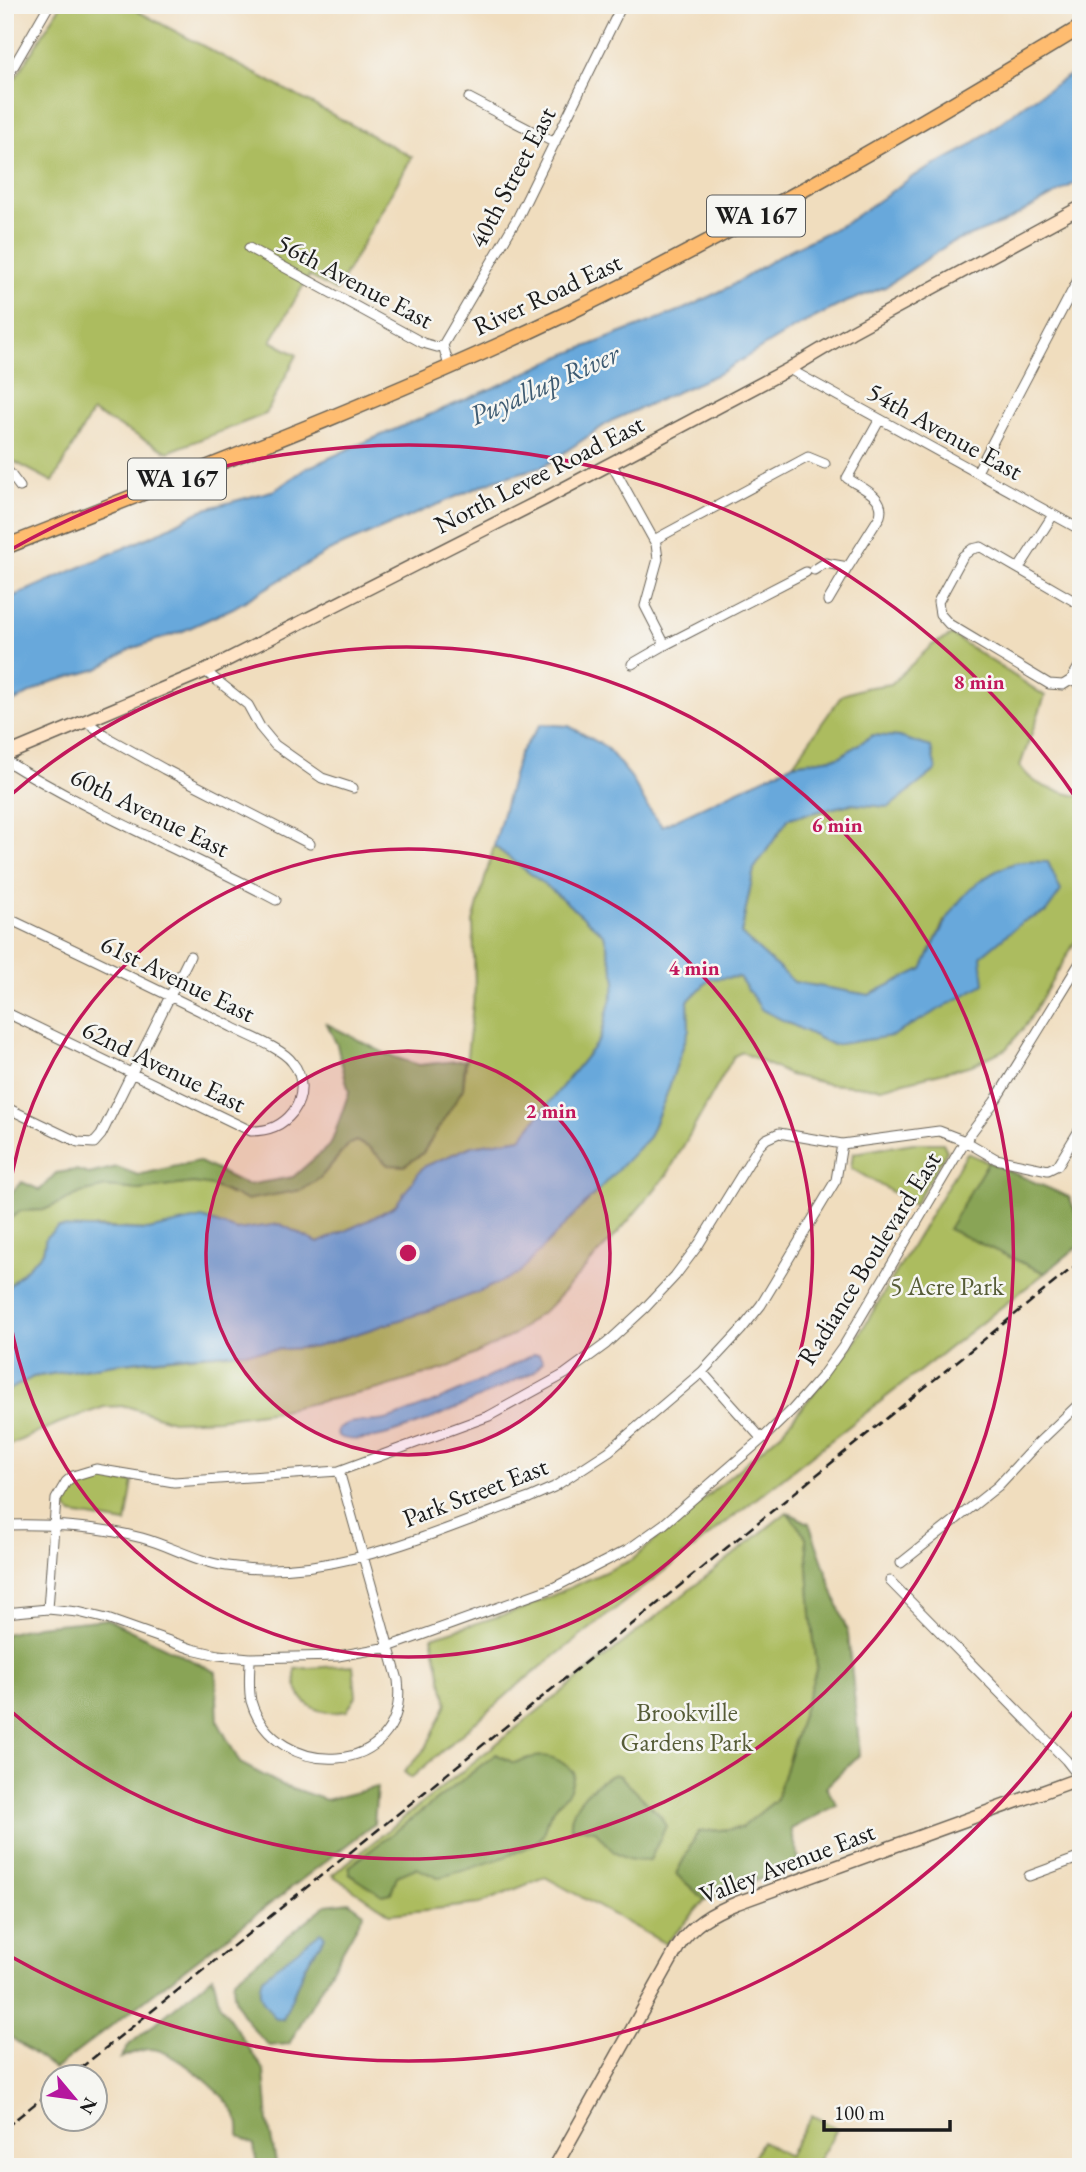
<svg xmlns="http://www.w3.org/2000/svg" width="1086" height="2172" font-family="'EB Garamond',serif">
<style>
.green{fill:#acbc5f;stroke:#646c3e;stroke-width:2}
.forest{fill:#89a456;stroke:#526039;stroke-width:2;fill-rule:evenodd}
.water{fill:#67a8db;stroke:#42627c;stroke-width:2}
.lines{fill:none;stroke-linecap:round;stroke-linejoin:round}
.street-casing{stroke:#666055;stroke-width:11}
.secondary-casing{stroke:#666055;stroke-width:15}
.primary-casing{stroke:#666055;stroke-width:17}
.street{stroke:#fff;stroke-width:9}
.secondary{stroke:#ffe4c6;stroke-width:12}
.primary{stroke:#febc70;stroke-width:14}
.rail{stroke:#1c1c1c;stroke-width:2.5;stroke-dasharray:10 5;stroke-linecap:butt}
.ring{fill:none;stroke:#c2185b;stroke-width:3.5}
.labels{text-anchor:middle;stroke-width:5;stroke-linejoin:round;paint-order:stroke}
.shield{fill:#f6f6f2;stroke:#5d5d5c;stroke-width:2}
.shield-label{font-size:24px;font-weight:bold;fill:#1c1c1c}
.street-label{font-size:26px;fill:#1c1c1c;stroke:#f6f6f2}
.park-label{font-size:26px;fill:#565c37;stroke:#f6f6f2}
.water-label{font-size:28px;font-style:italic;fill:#3e5b72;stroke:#f6f6f2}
.centre{fill:#c2185b;stroke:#f6f6f2;stroke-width:3.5}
.ring-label{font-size:21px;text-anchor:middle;font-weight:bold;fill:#c2185b;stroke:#f6f6f2;stroke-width:5;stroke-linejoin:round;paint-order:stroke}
</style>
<rect width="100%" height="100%" fill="#f6f6f2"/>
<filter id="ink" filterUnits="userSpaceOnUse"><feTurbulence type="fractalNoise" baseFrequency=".0143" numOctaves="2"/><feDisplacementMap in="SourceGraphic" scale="14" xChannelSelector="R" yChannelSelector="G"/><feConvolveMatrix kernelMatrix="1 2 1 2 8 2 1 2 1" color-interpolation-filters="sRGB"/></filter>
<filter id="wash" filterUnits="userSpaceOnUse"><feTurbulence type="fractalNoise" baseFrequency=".00686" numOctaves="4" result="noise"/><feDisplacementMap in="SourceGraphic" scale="28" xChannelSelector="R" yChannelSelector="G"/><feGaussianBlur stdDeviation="1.57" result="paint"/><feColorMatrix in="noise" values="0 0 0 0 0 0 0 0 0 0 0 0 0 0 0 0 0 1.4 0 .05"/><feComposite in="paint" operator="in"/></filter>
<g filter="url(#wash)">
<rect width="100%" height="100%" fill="#f0ddbe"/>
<!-- green -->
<path class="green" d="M 61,5 L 126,5 L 412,157 L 336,291 L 309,276 L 271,341 L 297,355 L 266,414 L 168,452 L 92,412 L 53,482 L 5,457 L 5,95 Z
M 952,635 L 1045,696 L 1020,766 C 1035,789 1056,790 1081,797 L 1081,932 L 1026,1025 L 1006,1049 L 972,1065 L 881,1088 L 828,1084 L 790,1075 L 742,1052 L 734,1056 L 667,1175 L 623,1227 L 550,1306 L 512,1336 L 447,1368 L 379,1389 L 276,1411 L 218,1419 L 172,1421 L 126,1406 L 104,1407 L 59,1423 L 5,1447 L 5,1392 L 33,1377 L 114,1364 L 194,1356 L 316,1347 L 571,1216 L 649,1137 L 666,1096 L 689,1029 L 688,1001 L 710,979 L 739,977 L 763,1010 L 833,1045 L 980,956 L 1022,922 L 1046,912 L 944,921 L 923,969 L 869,995 L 794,982 L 741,934 L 754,869 L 789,818 L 851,804 L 889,807 L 936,770 L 899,737 L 873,735 L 839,757 L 793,764 L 842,695 L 864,688 L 891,684 L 932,645 Z
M 494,846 L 553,891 L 604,935 L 616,980 L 600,1039 L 521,1138 L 471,1146 L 423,1167 L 395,1206 L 367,1221 L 318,1243 L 280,1224 L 237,1230 L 202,1219 L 148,1230 L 97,1227 L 46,1237 L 43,1252 L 5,1290 L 5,1223 L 20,1211 L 44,1210 L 81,1193 L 106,1187 L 140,1190 L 193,1183 L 212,1185 L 231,1195 L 320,1178 L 349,1144 L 356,1141 L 370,1148 L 388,1165 L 463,1089 L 475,988 L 473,922 Z
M 913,1143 L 943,1143 L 947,1151 L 914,1205 L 851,1168 L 853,1153 Z
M 967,1153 L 988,1162 L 949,1229 L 1045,1273 L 523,1681 L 411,1778 L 404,1772 L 426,1748 L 447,1704 L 432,1637 L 522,1609 L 632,1560 L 782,1432 L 853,1345 Z
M 96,1479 L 133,1482 L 126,1523 L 72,1514 L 66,1509 C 70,1491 79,1483 96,1479 Z
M 787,1512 L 806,1537 L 811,1614 L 817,1667 L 776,1800 L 741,1828 L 698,1832 L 676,1874 L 705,1900 L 666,1944 L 545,1877 L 479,1904 L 390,1914 L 332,1875 Z
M 353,1665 L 356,1696 L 347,1711 C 315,1717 294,1703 295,1669 Z
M 812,2115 L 837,2129 L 815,2167 L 748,2167 L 762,2141 L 788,2156 Z"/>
<!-- forest -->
<path class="forest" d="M 327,1024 L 388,1055 L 419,1065 L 465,1060 L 463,1089 L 423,1153 L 404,1166 L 388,1165 L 370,1148 L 356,1141 L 349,1144 L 320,1178 L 302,1190 L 246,1200 L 212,1186 L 193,1183 L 140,1190 L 106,1187 L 81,1193 L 44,1210 L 20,1211 L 5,1223 C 5,1203 6,1195 22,1182 L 40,1190 L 56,1173 L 76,1170 L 89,1174 L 117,1167 L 138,1175 L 198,1161 L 247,1185 L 293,1177 L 331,1144 L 349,1092 L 337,1045 Z
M 988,1162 L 1069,1197 L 1078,1218 L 1081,1219 L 1081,1244 L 1045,1273 L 948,1229 Z
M 787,1512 L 809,1523 L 848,1634 L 860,1754 L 826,1787 L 837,1805 L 791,1829 L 800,1864 L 705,1900 L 676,1874 L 698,1832 L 741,1828 L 776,1800 L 817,1667 L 811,1614 L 806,1537 Z
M 107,1619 L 216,1672 L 218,1722 L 240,1763 L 280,1784 L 326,1800 L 377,1787 L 374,1824 L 55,2069 L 5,2033 L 5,1634 L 37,1626 Z
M 496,1754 L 514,1763 C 539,1753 555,1752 574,1773 C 570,1797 566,1793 553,1810 C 545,1819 549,1829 540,1839 C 527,1853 459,1872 438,1878 L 416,1868 L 397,1876 L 391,1893 L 382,1895 L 349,1874 L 349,1867 Z
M 614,1774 L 620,1776 L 660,1815 L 666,1826 L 650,1860 C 622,1864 610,1851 595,1830 L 571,1828 C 568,1804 595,1783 614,1774 Z
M 349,1902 L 364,1913 L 289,2044 L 269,2046 C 253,2030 229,2004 234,1980 L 326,1905 ZM 325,1936 L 304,1968 L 283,2019 L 262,1978 Z
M 213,1976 L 219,2003 L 264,2071 L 268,2122 L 277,2167 L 257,2167 L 254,2145 L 239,2135 C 240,2126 239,2118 233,2110 C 221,2091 174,2050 151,2049 C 141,2049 130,2054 121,2058 L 129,2045 Z"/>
<!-- water -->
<path class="water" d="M 1081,68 L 1081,180 L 1003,223 L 949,244 L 885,287 L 842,304 L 796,327 L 718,374 L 611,421 L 544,466 L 495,480 L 329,551 L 233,608 L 183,631 L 131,649 L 98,669 L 49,683 L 5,706 L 5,600 L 156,534 L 202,510 L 275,490 L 305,469 L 351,448 L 500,385 L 559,357 L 684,309 L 729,287 L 786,252 L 846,223 L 912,177 L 964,150 L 1025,104 Z
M 541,724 L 569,726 L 606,747 L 631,777 L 647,806 L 662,826 L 793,764 L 839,757 L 873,735 L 899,737 L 931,747 L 936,770 L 889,807 L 851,804 L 789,818 L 754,869 L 741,934 L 794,982 L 869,995 L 922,969 C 945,921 960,882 1015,863 C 1025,860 1038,862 1048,862 L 1061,891 L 1046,912 L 1022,922 L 981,956 L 984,984 L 892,1036 L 833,1045 L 762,1010 L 739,977 L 710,979 L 688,1001 L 689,1029 L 666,1096 L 649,1137 L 518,1274 L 479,1292 L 428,1311 L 316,1347 L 194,1355 L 114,1364 L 33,1377 L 5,1392 L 5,1290 L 43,1252 L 46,1237 L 58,1227 L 148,1230 L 202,1218 L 237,1230 L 280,1224 L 318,1243 L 367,1221 L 395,1206 L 423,1167 L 472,1146 L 521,1138 L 600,1039 L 616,980 L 604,935 L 553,891 L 494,846 L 519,754 Z
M 534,1354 L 539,1354 L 543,1361 L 534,1372 C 496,1388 372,1456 338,1436 L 337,1430 C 351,1416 372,1425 389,1419 C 439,1402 487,1379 534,1354 Z
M 321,1932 L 325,1936 L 304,1968 L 283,2019 L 276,2019 C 265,2005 255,1996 262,1978 Z"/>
</g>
<g filter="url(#ink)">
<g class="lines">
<defs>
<path id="street" d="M 5,81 L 49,5
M 469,98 L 555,143
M 249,248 L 423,343 L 437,347 L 443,345
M 449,366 L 443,345 L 518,217 L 622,5
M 789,369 L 1081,530
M 611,463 L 656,544 L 658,559 L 645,606 L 665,645 L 806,572
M 5,467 L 20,487
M 977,472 L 1081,274
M 654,540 L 808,457 L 825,464
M 1019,568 L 1053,515
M 814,570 L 825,563 L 848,567 L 880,516 C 886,496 861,488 847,478 L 880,419
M 828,601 L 848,567
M 1081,605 L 981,547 L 972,549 L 963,556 L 938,602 L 940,614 L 949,624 L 1049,684 L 1063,685 L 1071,680 L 1081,685
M 632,664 L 665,645
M 205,671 L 248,705 L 260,727 L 275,745 L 322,778 L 353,788
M 1071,680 L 1081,663
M 87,722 L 110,739 L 164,769 L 310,844
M 5,760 C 91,814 187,852 276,900
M 5,917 C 81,953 157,989 232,1027 C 248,1036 282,1048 292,1062 C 304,1076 304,1097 293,1112 C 282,1126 269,1131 251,1131 L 5,1012
M 5,1107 L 78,1142 L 94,1143 L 101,1135 L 190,956
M 702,1372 L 762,1439
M 5,1525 C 52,1524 97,1526 142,1538 C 171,1546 197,1562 227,1566 C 333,1582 433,1532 529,1498 L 554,1487 L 609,1451 L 702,1372 L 741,1330 L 761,1305 L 836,1180 L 842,1144
M 901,1563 L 998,1486 L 1036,1445 L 1081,1402
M 890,1581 L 1066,1760 L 1081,1779
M 48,1609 L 56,1499 L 66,1482 L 73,1476 L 96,1469 L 174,1482 L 339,1471 L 489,1416 L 565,1374 L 606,1344 L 645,1308 L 675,1276 L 699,1244 L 759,1146 L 766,1139 L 779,1133 L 842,1144 L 939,1131 L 965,1141 L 996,1159 L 1048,1170 L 1058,1165 L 1081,1127
M 5,1613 L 48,1609 L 78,1612 L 107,1619 L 192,1649 L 218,1655 L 250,1658 L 338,1656 L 388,1647 L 555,1587 L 629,1549 L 664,1524 L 762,1439 L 793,1409 L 822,1376 L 843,1347 L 965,1141 L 995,1101 L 1081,961
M 250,1658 C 250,1672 248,1687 251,1701 C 274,1782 410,1779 398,1680 L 339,1471
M 1029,1876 L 1081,1857"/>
<path id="secondary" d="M 5,755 L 205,671 L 546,498 L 789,369 L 851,332 L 1081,207
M 555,2167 L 678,1947 C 692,1924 712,1913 737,1903 L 1081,1778"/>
<path id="primary" d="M 5,547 C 193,473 384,401 566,314 C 743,228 913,129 1081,27"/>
</defs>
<!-- street casing -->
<use href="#street" class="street-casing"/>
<!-- secondary casing -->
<use href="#secondary" class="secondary-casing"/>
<!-- primary casing -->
<use href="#primary" class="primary-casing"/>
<!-- street -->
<use href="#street" class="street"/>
<!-- secondary -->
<use href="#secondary" class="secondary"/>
<!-- primary -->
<use href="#primary" class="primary"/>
<!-- rail -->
<path class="rail" d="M 68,2078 L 337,1863 L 1081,1261
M 5,2128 L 52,2090"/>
</g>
</g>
<!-- distance rings -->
<circle cx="408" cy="1253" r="202" fill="#c2185b" fill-opacity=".12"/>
<g class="ring">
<circle cx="408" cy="1253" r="202"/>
<path d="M6 1218A404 404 0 1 1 6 1288"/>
<path d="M6 799A606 606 0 1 1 6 1707"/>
<path d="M1078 1705A808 808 0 0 1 10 1956M10 550A808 808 0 0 1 1078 801"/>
</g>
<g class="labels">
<!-- shield labels -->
<g class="shield">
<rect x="707" y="195.5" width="98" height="41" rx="5"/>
<rect x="128" y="458.5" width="98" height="41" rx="5"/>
</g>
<g class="shield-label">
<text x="756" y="224">WA 167</text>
<text x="177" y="487">WA 167</text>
</g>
<!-- street labels -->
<g class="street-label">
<text transform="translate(512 177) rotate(-62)" y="9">40th Street East</text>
<text transform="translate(355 281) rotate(28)" y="9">56th Avenue East</text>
<text transform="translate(547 294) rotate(-25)" y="9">River Road East</text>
<text transform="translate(945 431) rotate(29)" y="9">54th Avenue East</text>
<text transform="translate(539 474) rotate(-27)" y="9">North Levee Road East</text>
<text transform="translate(150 812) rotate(26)" y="9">60th Avenue East</text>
<text transform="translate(178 978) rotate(26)" y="9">61st Avenue East</text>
<text transform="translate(164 1066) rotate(26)" y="9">62nd Avenue East</text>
<text transform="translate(869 1258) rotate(-58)" y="9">Radiance Boulevard East</text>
<text transform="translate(475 1492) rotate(-21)" y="9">Park Street East</text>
<text transform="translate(787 1863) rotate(-21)" y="9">Valley Avenue East</text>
</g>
<!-- park labels -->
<g class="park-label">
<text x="947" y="1295">5 Acre Park</text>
<text x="687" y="1721">Brookville<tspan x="687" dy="30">Gardens Park</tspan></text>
</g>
<!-- water labels -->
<g class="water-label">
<text transform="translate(544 384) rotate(-24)" y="10">Puyallup River</text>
</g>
</g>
<circle cx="408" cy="1253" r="10" class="centre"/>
<g class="ring-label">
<text x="979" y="689">8 min</text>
<text x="837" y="832">6 min</text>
<text x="694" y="975">4 min</text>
<text x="551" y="1118">2 min</text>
</g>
<!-- margin -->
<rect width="1086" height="2172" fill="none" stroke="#f6f6f2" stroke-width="28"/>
<!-- north arrow -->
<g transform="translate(74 2098) rotate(119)"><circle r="33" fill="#f6f6f2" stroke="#9f9f9c" stroke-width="2"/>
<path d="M0-5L12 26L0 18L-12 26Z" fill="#b5179e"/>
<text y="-10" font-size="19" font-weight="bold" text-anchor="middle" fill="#1c1c1c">N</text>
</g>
<!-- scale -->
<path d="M824 2120v10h126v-10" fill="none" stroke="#1c1c1c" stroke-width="3.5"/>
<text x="834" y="2120" font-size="21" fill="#1c1c1c" stroke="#f6f6f2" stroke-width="5" paint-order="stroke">100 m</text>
</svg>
